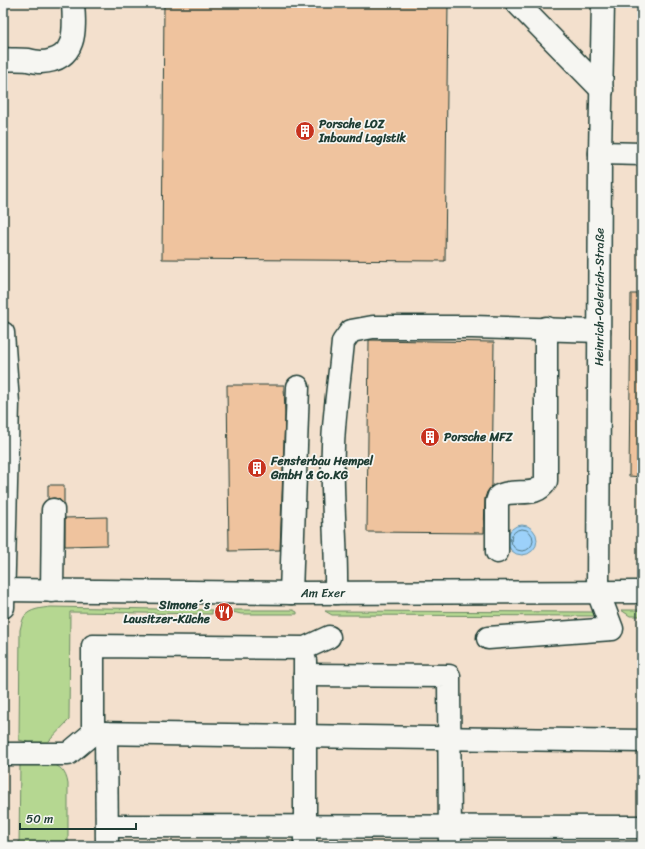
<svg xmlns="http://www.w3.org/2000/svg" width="645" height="849" font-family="Sriracha,sans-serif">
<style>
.built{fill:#f3e0cd}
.green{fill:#b5d791;stroke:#6a8a62}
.water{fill:#9cd1fa;stroke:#6a96ab}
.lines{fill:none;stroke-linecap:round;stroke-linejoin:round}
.shore{stroke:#517883;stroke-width:1}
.building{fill:#efc39e;stroke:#1f3d34}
.minor-casing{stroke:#1f3d34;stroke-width:25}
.minor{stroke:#f6f6f2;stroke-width:22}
.labels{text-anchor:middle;stroke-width:3.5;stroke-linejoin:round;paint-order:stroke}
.poi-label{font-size:12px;font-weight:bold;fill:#1f3d34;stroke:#f6f6f2;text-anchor:start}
.street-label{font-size:12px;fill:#1f3d34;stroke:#f6f6f2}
</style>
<rect width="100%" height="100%" fill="#f5ece1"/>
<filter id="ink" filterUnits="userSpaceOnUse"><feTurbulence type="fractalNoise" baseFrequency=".025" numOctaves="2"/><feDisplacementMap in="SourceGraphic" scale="8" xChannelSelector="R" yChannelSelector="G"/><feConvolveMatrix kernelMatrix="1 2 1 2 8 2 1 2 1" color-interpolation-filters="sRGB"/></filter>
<g filter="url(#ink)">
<!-- built -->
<path class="built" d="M 3,3 L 642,3 L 642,846 L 3,846 Z"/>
<!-- green -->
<path class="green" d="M 51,607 L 212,610 L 212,614 L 70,612 L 69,720 L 47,743 L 31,743 L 19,740 L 20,630 C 21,626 22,621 24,617 C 29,609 42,608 51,607 Z
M 233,610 L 293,610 L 297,612 L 297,614 L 241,614 L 233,612 Z
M 621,610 L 642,610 L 642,616 L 630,616 Z
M 325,611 L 597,612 L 600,616 L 332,615 Z
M 20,764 C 41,764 64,757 68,784 L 68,846 L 19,846 Z"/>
<!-- water -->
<path class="water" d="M507 540a15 15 0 1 1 30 0a15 15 0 1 1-30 0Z"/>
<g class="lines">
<!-- shore -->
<path class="shore" d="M511 540a11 11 0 1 1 22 0a11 11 0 1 1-22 0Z"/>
</g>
<!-- building -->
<path class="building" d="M 164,3 L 448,3 L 445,261 L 162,259 Z
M 631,294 L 642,294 L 642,477 L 629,476 Z
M 369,340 L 494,342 L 492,486 L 487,492 L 485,498 L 484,533 L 367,532 Z
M 227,385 L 284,385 L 285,415 L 280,550 L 229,551 Z
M 48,485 L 64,485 L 64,504 L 59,499 L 54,498 L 48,499 Z
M 107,517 L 107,545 L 65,546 L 65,518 Z"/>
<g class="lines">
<defs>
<g id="minor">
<path d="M 517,3 L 602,90"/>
<path d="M 3,59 C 11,60 20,59 28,60 C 32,61 37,62 41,62 C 77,60 75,31 73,3"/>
<path d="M 600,153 L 642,154"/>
<path d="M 3,333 L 8,403 L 3,607"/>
<path d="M 497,552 L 497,502 L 499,496 C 516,487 535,500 546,481 L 546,328"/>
<path id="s1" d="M 3,590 L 297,593 L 642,592"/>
<path d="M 52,591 L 53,510"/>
<path d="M 291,593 L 298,387"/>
<path d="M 336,593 C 337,544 331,495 333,446 C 334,411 340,376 343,342 L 351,331 L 373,327 L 472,327 L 599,331"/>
<path id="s2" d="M 488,638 L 612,629 L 598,592 L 600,153 L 603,3"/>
<path d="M 305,661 L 305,846"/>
<path d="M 305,675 L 449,676 L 450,846"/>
<path d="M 93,733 L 642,741"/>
<path d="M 106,733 L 107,846"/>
<path d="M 3,754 L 68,754 L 93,733 L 93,646 L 305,648 L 329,637"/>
<path d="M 107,826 L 642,827"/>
</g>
</defs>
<!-- minor casing -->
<use href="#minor" class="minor-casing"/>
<!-- minor -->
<use href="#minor" class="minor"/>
</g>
</g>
<!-- icons -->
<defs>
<symbol id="building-disc" viewBox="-11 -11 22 22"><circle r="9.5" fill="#c8321e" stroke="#f6f6f2"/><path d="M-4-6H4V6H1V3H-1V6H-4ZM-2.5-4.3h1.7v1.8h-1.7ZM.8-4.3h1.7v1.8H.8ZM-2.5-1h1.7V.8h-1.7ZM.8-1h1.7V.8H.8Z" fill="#fff"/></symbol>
<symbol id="restaurant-disc" viewBox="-11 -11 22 22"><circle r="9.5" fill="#c8321e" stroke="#f6f6f2"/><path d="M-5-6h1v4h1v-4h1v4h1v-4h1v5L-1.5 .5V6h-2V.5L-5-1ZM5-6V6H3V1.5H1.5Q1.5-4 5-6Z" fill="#fff"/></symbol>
</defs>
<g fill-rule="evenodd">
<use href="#building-disc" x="294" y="120" width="22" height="22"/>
<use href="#building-disc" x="419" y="426" width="22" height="22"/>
<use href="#building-disc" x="246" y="457" width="22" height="22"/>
<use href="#restaurant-disc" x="213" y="601" width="22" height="22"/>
</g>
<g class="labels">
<!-- poi labels -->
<g class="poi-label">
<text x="319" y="128">Porsche LOZ<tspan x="319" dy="14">Inbound Logistik</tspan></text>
<text x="444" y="441">Porsche MFZ</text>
<text x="271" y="465">Fensterbau Hempel<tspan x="271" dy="14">GmbH &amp; Co.KG</tspan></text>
<text x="210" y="609" text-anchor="end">Simone´s<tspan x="210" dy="14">Lausitzer-Küche</tspan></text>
</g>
<!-- street labels -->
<g class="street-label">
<text dy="4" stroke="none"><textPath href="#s2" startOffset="459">Heinrich-Oelerich-Straße</textPath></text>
<text dy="4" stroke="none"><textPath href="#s1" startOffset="320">Am Exer</textPath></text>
</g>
</g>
<!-- margin -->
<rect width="645" height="849" fill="none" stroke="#f6f6f2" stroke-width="16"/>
<rect x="8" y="8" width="629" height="833" fill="none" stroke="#1f3d34" stroke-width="1.5" filter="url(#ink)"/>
<!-- scale -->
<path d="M20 823v6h116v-6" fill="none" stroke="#1f3d34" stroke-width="2"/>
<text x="26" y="823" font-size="12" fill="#1f3d34" stroke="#f6f6f2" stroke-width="3" paint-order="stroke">50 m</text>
</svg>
